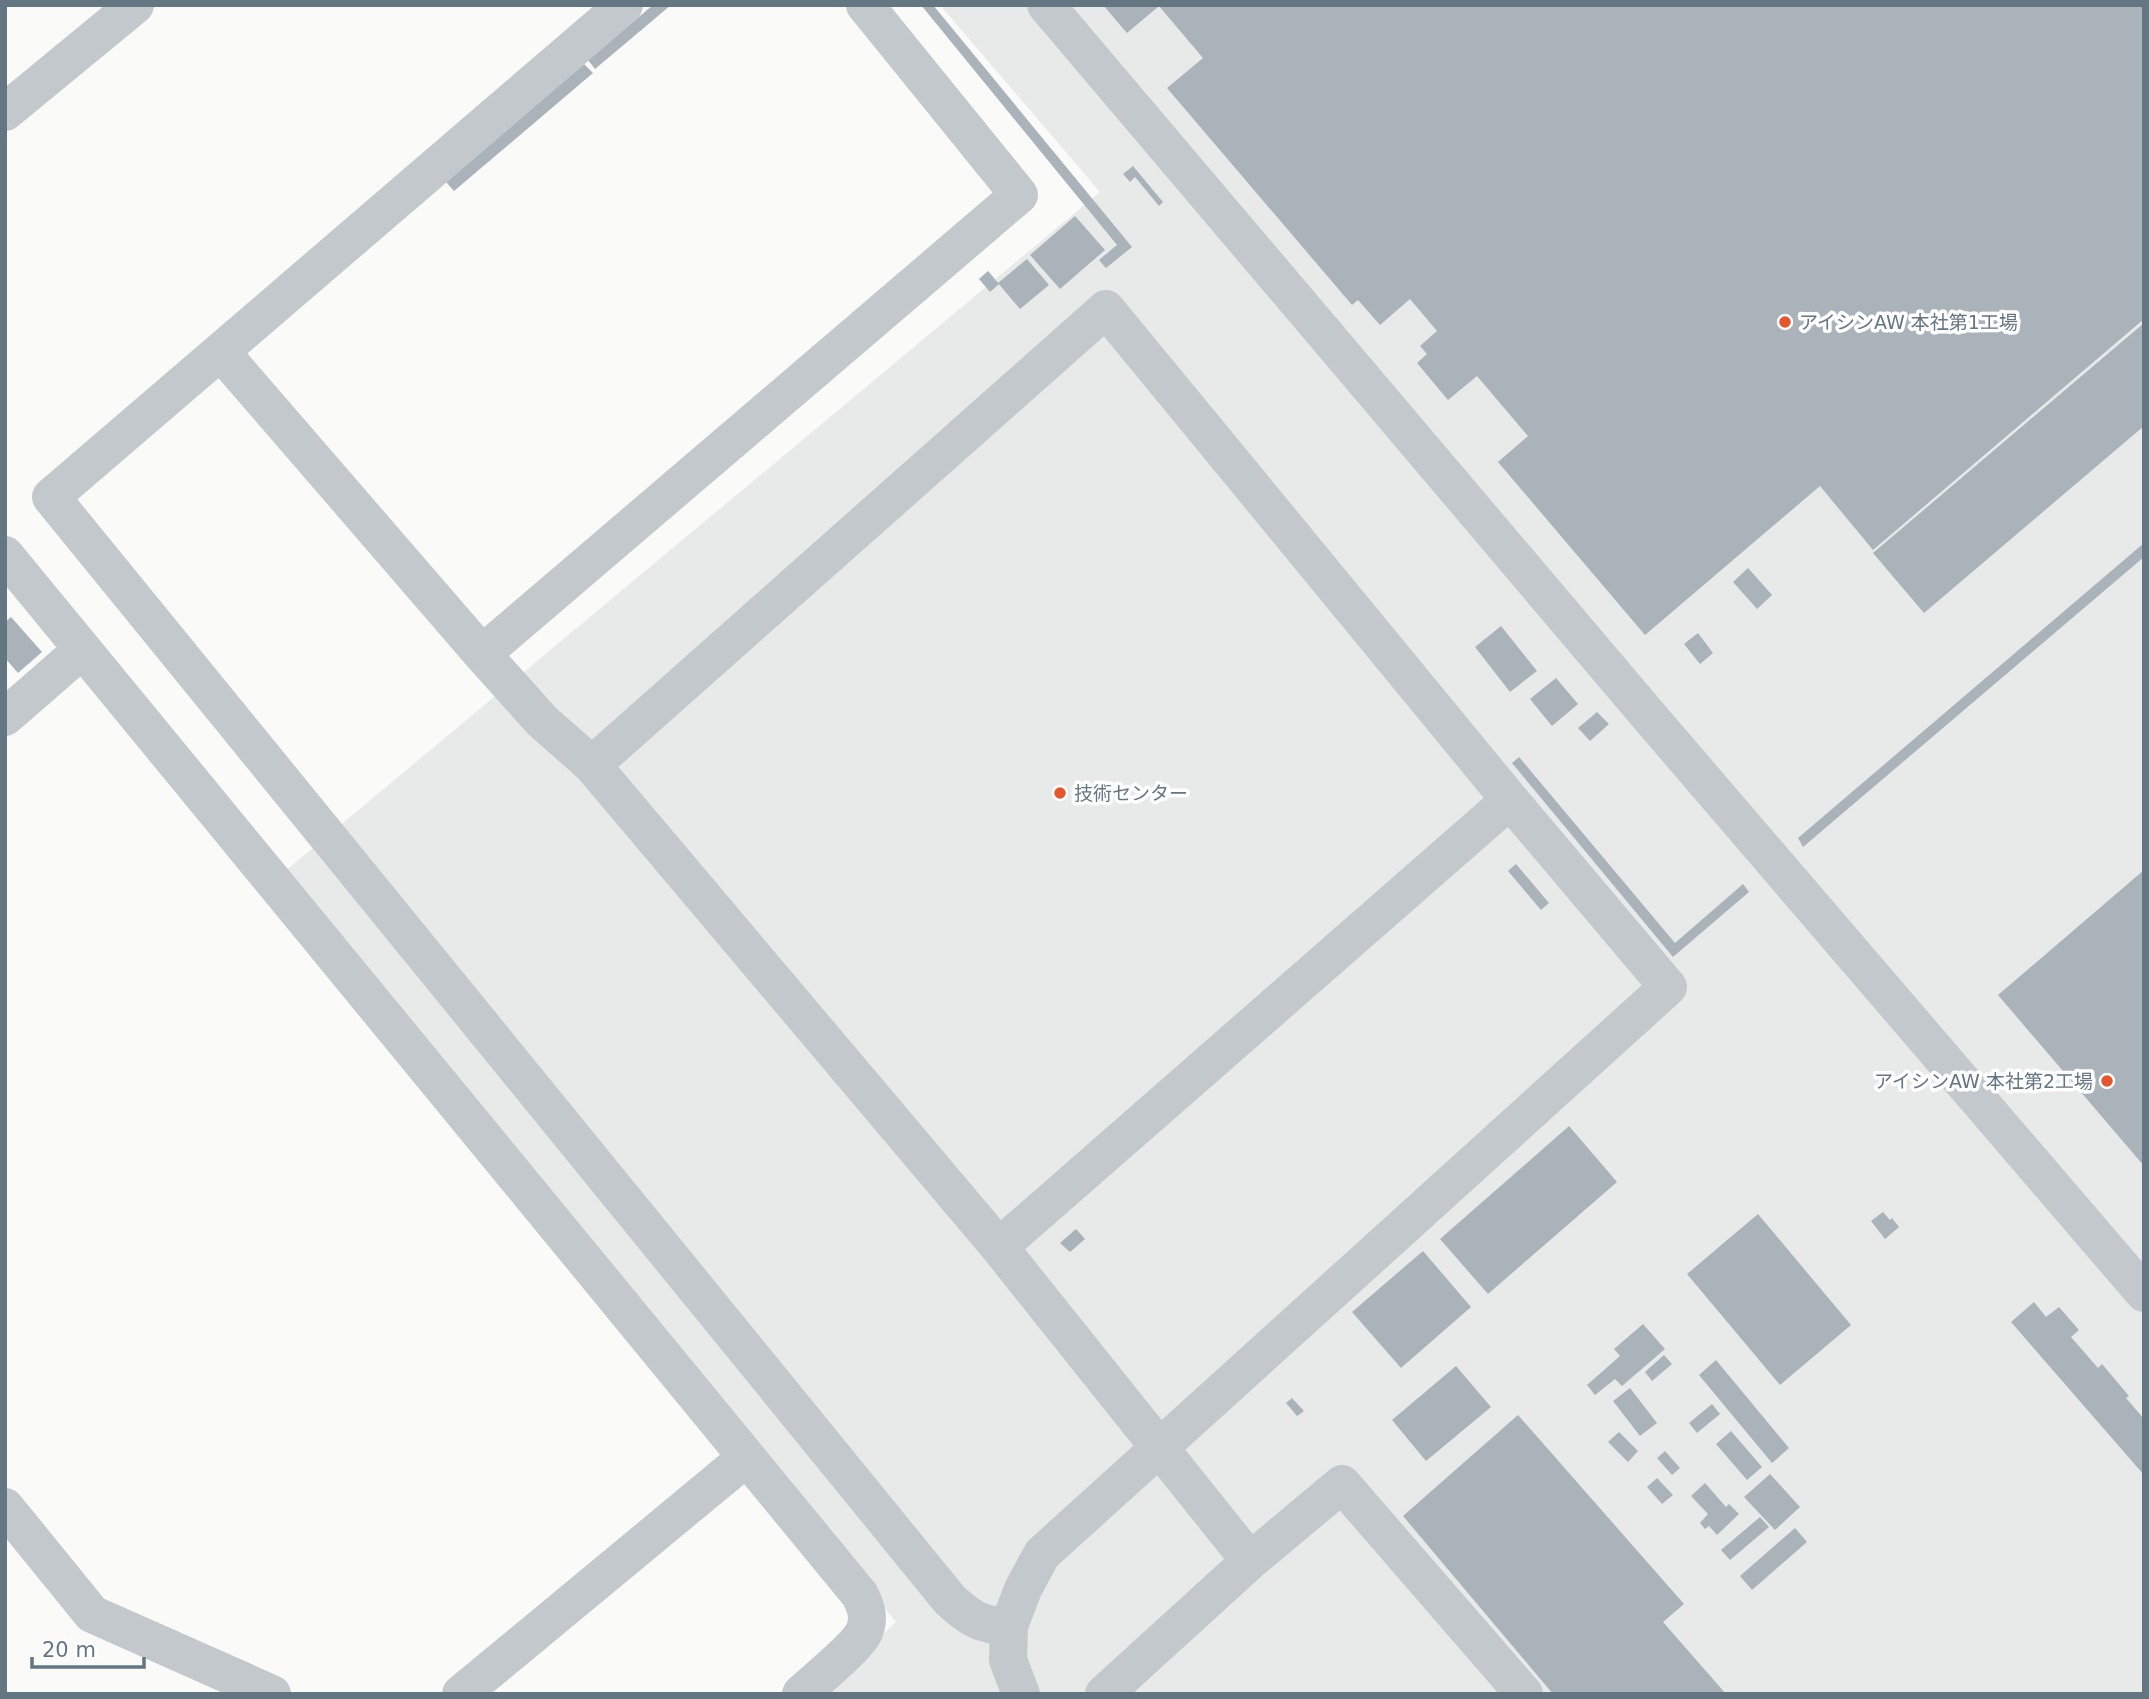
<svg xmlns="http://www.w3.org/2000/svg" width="2149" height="1699" font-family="'DejaVu Sans','Noto Sans JP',sans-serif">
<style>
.built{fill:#e8e9e9}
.building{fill:#aab3b9}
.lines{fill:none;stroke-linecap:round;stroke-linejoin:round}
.minor{stroke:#c3c8cc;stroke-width:38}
.poi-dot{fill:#e4572e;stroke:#fff;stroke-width:2.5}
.labels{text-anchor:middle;stroke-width:7;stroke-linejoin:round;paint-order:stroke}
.poi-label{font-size:19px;fill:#657683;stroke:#fff;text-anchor:start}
</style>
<rect width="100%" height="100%" fill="#fafaf8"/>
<!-- built -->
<path class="built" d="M 940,5 L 2144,5 L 2144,1694 L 819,1694 L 896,1622 L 284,872 L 1100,192 Z"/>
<!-- building -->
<path class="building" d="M 653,5 L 671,5 L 595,69 L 588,60 Z
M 921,5 L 933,5 L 1132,247 L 1106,268 L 1099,260 L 1117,245 Z
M 1103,5 L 2144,5 L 2144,319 L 1873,550 L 1820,486 L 1645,635 L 1498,462 L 1528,436 L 1477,376 L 1448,400 L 1417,363 L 1427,354 L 1420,346 L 1437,331 L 1410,299 L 1380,325 L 1358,300 L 1352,305 L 1167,88 L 1203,58 L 1159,6 L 1127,33 Z
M 584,64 L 593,73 L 454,191 L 446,182 Z
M 1133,166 L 1163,202 L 1159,206 L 1135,177 L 1130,182 L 1123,174 Z
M 1075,216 L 1105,250 L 1060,289 L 1030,255 Z
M 1027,259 L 1049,285 L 1020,309 L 998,283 Z
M 988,271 L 999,284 L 990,292 L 979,279 Z
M 2144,323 L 2144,426 L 1924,613 L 1873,553 Z
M 2144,543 L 2144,557 L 1803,847 L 1798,838 Z
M 1748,568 L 1772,595 L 1757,609 L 1733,582 Z
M 11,617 L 42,652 L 18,673 L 5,658 L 5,622 Z
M 1501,626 L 1537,671 L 1510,692 L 1475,647 Z
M 1698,633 L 1713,653 L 1700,664 L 1684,644 Z
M 1556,678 L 1578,704 L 1552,726 L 1530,699 Z
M 1597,712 L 1609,724 L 1590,741 L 1578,728 Z
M 1519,757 L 1675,943 L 1743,884 L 1749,892 L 1673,957 L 1512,763 Z
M 1516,864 L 1549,903 L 1541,910 L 1508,871 Z
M 2144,870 L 2144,1166 L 1998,995 Z
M 1569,1126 L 1617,1182 L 1488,1294 L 1440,1239 Z
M 1883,1212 L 1890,1220 L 1892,1218 L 1899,1227 L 1885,1239 L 1871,1221 Z
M 1758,1214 L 1851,1325 L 1780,1385 L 1687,1274 Z
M 1076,1229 L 1085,1239 L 1070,1252 L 1060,1243 Z
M 1423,1251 L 1471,1307 L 1401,1368 L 1352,1312 Z
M 2034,1302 L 2046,1317 L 2059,1307 L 2079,1330 L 2071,1337 L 2098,1368 L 2102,1364 L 2129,1396 L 2126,1398 L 2144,1419 L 2144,1475 L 2011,1322 Z
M 1643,1324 L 1665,1349 L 1622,1386 L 1615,1379 L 1595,1395 L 1587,1385 L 1620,1356 L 1614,1349 Z
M 1664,1355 L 1672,1364 L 1652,1381 L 1645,1372 Z
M 1716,1360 L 1789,1448 L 1772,1463 L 1699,1375 Z
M 1456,1366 L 1491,1407 L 1426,1461 L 1392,1420 Z
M 1630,1388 L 1657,1423 L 1640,1436 L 1613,1401 Z
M 1292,1398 L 1304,1411 L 1297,1416 L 1286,1403 Z
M 1712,1404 L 1720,1414 L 1697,1433 L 1689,1423 Z
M 1518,1415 L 1684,1604 L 1663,1622 L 1726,1694 L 1553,1694 L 1403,1516 Z
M 1731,1431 L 1762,1467 L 1747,1480 L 1716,1444 Z
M 1619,1432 L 1638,1451 L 1628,1462 L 1608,1442 Z
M 1665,1451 L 1680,1468 L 1672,1475 L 1657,1458 Z
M 1770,1474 L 1800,1507 L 1775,1530 L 1744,1497 Z
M 1657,1478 L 1673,1495 L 1662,1504 L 1647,1487 Z
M 1705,1483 L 1726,1507 L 1729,1504 L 1739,1514 L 1717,1535 L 1709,1526 L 1705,1529 L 1700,1523 L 1708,1514 L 1691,1496 Z
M 1760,1517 L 1769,1527 L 1730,1560 L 1721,1550 Z
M 1795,1528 L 1807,1542 L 1752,1590 L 1740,1576 Z"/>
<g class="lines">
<!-- minor -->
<path class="minor" d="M 624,5 L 51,497 L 950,1600 C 970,1618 981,1626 1009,1626
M 1046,5 L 1648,715 L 2144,1293
M 5,112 L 135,5
M 221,352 L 482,654 L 1019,195 L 865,5
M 5,555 L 860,1595 C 866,1607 870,1618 864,1632 C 857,1647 816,1680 801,1694
M 482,654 L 542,721 L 592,765
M 5,717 L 82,650
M 999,1247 L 1510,800
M 5,1507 L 92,1614 L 272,1694
M 461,1694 L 746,1458
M 1021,1694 L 1008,1660 L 1009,1626 L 1023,1589 L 1042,1554 L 1668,987 L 1510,800 L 1106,309 L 592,765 L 999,1247 L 1250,1561
M 1104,1694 L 1250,1561 L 1342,1484 L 1524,1694"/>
</g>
<!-- markers -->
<g class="poi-dot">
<circle cx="1785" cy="322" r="7"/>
<circle cx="1060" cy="793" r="7"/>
<circle cx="2107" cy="1081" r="7"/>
</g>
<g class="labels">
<!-- poi labels -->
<g class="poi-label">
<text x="1799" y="329">アイシンAW 本社第1工場</text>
<text x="1074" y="800">技術センター</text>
<text x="2093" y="1088" text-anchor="end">アイシンAW 本社第2工場</text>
</g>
</g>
<!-- border -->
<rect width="2149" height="1699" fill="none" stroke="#657683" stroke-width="14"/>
<!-- scale -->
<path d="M32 1657v10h112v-10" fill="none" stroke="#657683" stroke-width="3.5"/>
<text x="42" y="1657" font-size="21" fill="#657683" stroke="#ffffff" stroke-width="5" paint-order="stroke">20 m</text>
</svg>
